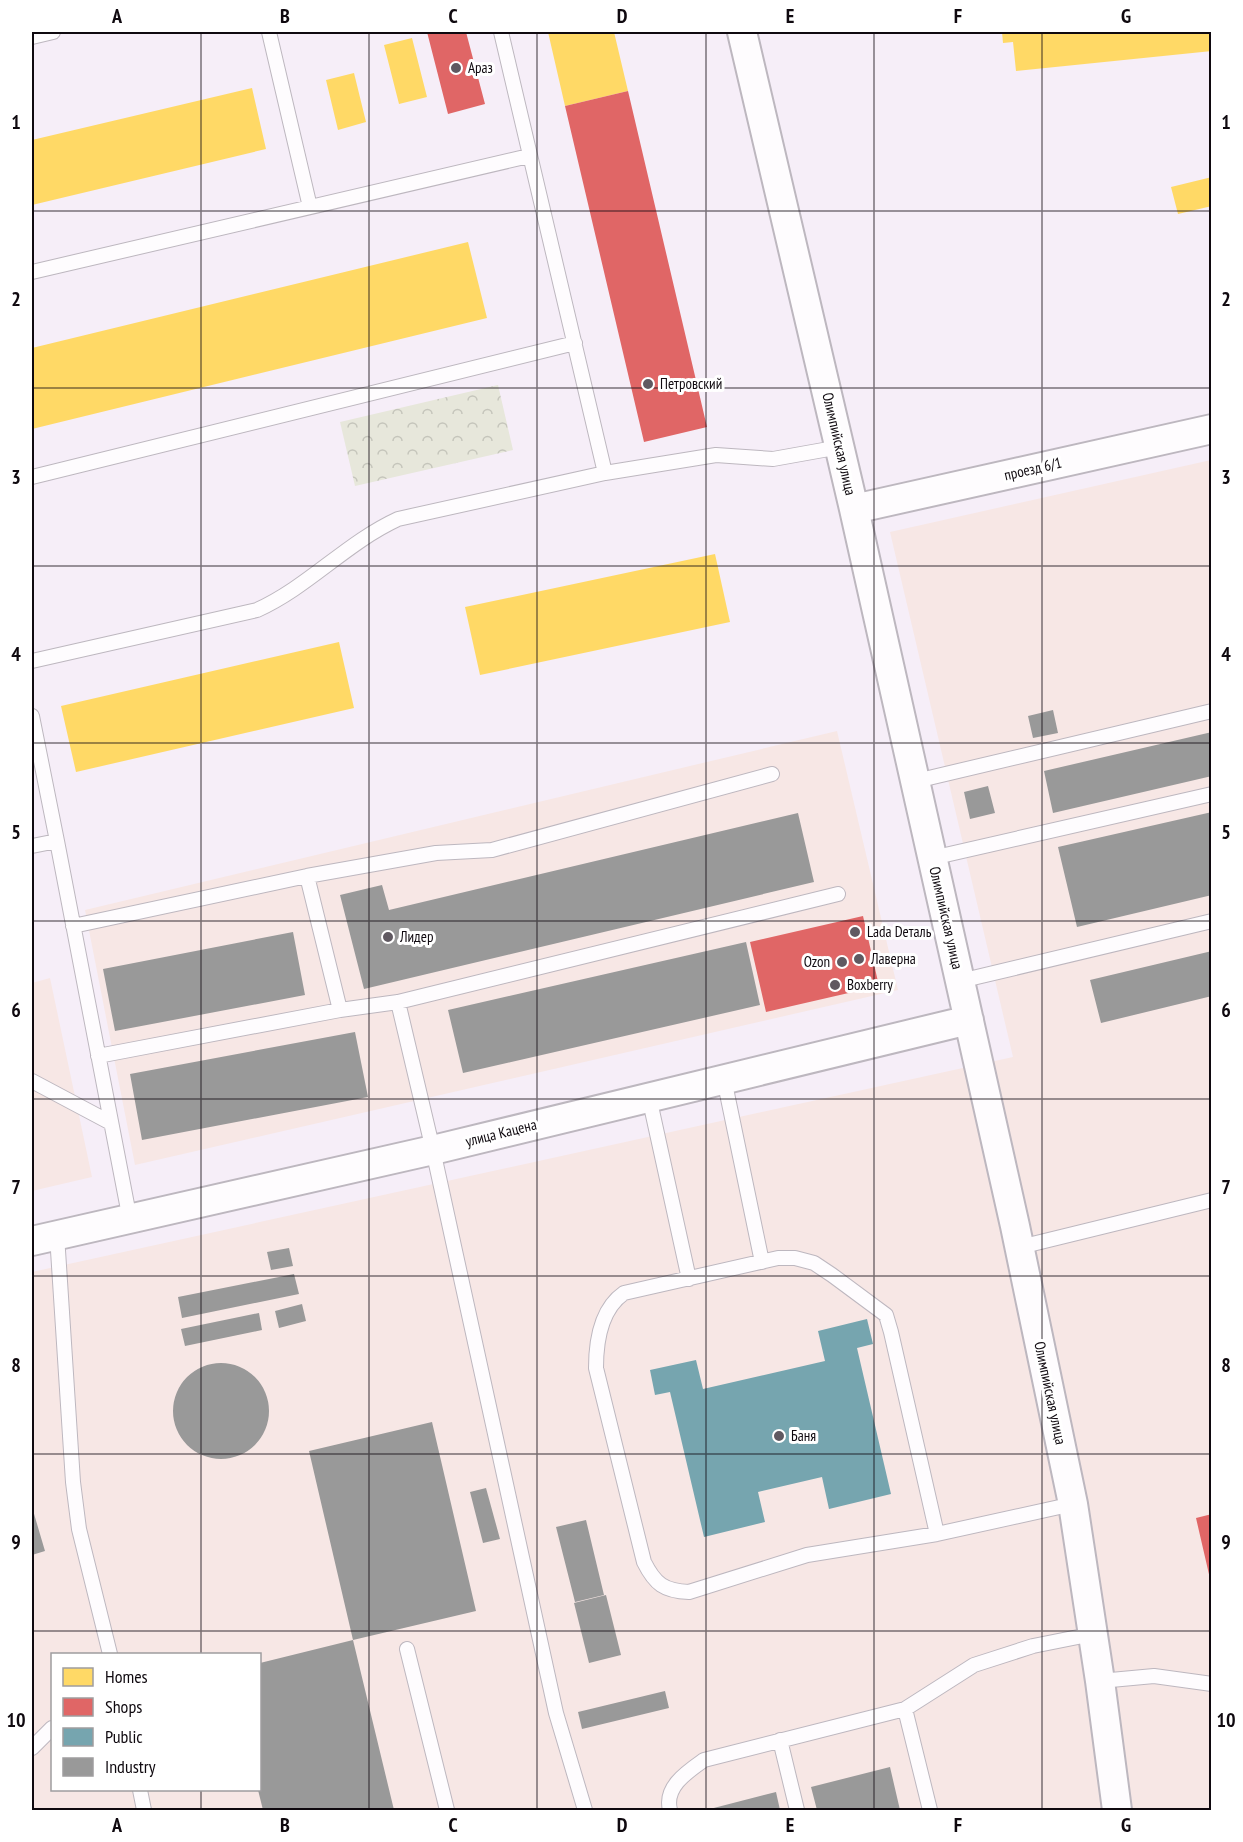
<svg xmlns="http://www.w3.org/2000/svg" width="1243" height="1842" font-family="'PT Sans Narrow',sans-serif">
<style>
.industrial{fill:#f7e7e5;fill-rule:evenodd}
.forest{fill:url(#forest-crowns)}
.homes{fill:#ffd966}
.shops{fill:#e06666}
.public{fill:#76a5af}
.industry{fill:#999}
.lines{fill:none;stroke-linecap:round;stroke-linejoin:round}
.lane-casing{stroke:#bdb7bf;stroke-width:16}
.street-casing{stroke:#bdb7bf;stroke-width:32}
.lane{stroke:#fefcfe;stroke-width:14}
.street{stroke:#fefcfe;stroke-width:28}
.grid{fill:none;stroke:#0f090f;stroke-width:1.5;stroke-opacity:0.55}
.poi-dot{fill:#605961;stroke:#fff;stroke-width:2}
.labels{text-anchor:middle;stroke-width:6;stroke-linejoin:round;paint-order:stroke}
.poi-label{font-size:15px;fill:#0f090f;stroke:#fff;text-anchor:start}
.street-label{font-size:15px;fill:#0f090f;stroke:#fff}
.neatline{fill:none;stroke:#0f090f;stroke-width:2}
.grid-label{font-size:20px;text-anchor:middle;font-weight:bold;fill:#0f090f}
</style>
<defs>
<pattern id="forest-crowns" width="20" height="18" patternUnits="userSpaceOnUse" patternTransform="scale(1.5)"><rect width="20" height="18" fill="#e7e7db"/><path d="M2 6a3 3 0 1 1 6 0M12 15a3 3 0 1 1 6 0" fill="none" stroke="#c5c5bb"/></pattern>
</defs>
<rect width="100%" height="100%" fill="#f6eef8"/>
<!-- industrial -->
<path class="industrial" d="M 1211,460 L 1211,1810 L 32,1810 L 32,1272 L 1013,1057 L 890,532 ZM 52,1654 L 260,1654 L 260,1790 L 52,1790 Z
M 837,731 L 898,990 L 135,1165 L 85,910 Z
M 50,978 L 92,1177 L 32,1191 L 32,983 Z"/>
<!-- forest -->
<path class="forest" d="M 498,385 L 513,450 L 355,486 L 340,422 Z"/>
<!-- homes -->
<path class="homes" d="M 548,32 L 614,32 L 628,91 L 565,106 Z
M 1002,32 L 1212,32 L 1212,51 L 1016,71 L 1013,42 L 1003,43 Z
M 412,38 L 427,97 L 399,104 L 384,45 Z
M 354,73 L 366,122 L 338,130 L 326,80 Z
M 252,88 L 266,149 L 32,205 L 32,140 Z
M 1212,177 L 1212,206 L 1178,214 L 1171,187 Z
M 468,242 L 487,318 L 32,429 L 32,348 Z
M 715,554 L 730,622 L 480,675 L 465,607 Z
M 339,642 L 354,708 L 76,772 L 61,706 Z"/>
<!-- shops -->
<path class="shops" d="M 427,32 L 466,32 L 485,104 L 448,114 Z
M 628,91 L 707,427 L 644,442 L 565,106 Z
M 863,916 L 879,986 L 766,1012 L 750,942 Z
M 1212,1514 L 1212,1583 L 1211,1583 L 1196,1518 Z"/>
<!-- public -->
<path class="public" d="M 867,1319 L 873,1344 L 857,1348 L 891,1494 L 829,1509 L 822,1477 L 758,1492 L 765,1522 L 704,1537 L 670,1392 L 655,1395 L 650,1370 L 696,1360 L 703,1389 L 825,1361 L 818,1331 Z"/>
<!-- industry -->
<path class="industry" d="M 1053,710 L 1058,733 L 1033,738 L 1028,716 Z
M 1212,732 L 1212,776 L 1053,813 L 1044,771 Z
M 988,786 L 995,813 L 970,819 L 964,792 Z
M 1212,812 L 1212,895 L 1077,927 L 1058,847 Z
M 798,813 L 814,882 L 364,989 L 340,895 L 382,885 L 389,910 Z
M 293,932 L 305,995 L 115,1031 L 103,969 Z
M 746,942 L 760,1005 L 463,1073 L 448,1010 Z
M 1212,951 L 1212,996 L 1101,1023 L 1090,980 Z
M 355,1032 L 368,1097 L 142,1140 L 130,1074 Z
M 289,1248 L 293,1266 L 271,1270 L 267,1252 Z
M 294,1274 L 299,1294 L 182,1318 L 178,1297 Z
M 302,1304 L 306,1321 L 279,1328 L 275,1311 Z
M 259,1313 L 262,1330 L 185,1346 L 181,1329 Z
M173 1411a48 48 0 1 1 96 0a48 48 0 1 1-96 0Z
M 432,1422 L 476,1611 L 353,1640 L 394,1810 L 263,1810 L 258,1790 L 260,1663 L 353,1640 L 309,1451 Z
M 486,1488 L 500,1539 L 483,1543 L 470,1492 Z
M 32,1507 L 45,1551 L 32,1555 Z
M 586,1520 L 604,1595 L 575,1602 L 556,1527 Z
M 606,1595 L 621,1655 L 589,1663 L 574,1603 Z
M 665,1691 L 669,1708 L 582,1729 L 578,1712 Z
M 890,1767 L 900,1810 L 817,1810 L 811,1787 Z
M 776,1792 L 780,1810 L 706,1810 Z"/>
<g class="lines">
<defs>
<path id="lane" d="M 269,32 L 310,207
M 501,32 L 605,473
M 32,37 L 53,32
M 32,272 L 529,156
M 32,477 L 575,343
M 32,661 L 257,610 C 308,587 346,543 398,519 L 605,473 L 716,455 L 773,459 L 840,447
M 32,716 L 57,841 L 32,846
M 916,781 L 1212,711
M 57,841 L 130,1220
M 932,858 L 1212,794
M 307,876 L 340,1010
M 73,926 L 307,876 L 436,853 L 492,850 L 772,774
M 960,981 L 1212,921
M 398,1002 L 433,1150 L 556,1713 L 585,1810
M 98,1056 L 340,1010 L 398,1002 L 838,894
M 724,1079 L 762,1262
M 32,1081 L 111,1123
M 649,1097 L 689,1279
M 57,1235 L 73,1482 L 79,1529 L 110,1654
M 1020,1247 L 1212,1200
M 937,1534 L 891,1332 L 886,1315 L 832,1275 L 814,1263 L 795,1258 L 778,1258 L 624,1293 C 601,1309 596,1342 596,1368 L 644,1562 C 655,1584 664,1591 689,1592 L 807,1555 L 937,1534 L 1073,1504
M 407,1649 L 447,1810
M 1100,1681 L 1154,1676 L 1212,1684
M 905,1709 L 930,1810
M 780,1740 L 797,1810
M 32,1748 L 52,1728
M 140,1790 L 144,1810
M 670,1810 C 664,1787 687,1772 704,1760 L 905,1709 L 974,1665 L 1033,1646 L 1093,1634"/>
<path id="street" d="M 742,32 L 854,509 L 1015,1226 L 1073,1504 L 1100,1681 L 1117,1810
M 854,509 L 1212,429
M 32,1241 L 433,1150 L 969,1020"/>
</defs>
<!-- lane casing -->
<use href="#lane" class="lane-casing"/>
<!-- street casing -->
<use href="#street" class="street-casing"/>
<!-- lane -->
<use href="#lane" class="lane"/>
<!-- street -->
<use href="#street" class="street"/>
</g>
<!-- grid -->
<path class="grid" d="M 201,32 L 201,1654M 369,32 L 369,1810M 537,32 L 537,1810M 706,32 L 706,1810M 874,32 L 874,1810M 1042,32 L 1042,1810M 32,211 L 1212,211M 32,388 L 1212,388M 32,566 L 1212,566M 32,743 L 1212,743M 32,921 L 1212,921M 32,1099 L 1212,1099M 32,1276 L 1212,1276M 32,1454 L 1212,1454M 32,1631 L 1212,1631M 201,1790 L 201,1810"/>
<!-- markers -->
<g class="poi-dot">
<circle cx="456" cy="68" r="6"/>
<circle cx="648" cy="384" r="6"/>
<circle cx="855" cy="932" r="6"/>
<circle cx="388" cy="937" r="6"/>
<circle cx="859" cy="959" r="6"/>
<circle cx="842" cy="962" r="6"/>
<circle cx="835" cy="985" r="6"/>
<circle cx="779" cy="1436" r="6"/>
</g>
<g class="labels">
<!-- poi labels -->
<g class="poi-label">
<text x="468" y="73">Араз</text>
<text x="660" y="389">Петровский</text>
<text x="867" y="937">Lada Dеталь</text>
<text x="400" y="942">Лидер</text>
<text x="871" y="964">Лаверна</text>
<text x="830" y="967" text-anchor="end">Ozon</text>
<text x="847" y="990">Boxberry</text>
<text x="791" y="1441">Баня</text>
</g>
<!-- street labels -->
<g class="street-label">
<text transform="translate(839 444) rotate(77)" y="5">Олимпийская улица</text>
<text transform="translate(1033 469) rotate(-13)" y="5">проезд 6/1</text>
<text transform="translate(946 918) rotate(77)" y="5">Олимпийская улица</text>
<text transform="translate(501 1133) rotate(-14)" y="5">улица Кацена</text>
<text transform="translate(1050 1393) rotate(78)" y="5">Олимпийская улица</text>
</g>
</g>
<!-- border -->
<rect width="1243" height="1842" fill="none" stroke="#ffffff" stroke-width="66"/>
<!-- legend -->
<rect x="51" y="1653" width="210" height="138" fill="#ffffff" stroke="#9f9d9f" stroke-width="1.5"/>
<rect x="63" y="1668" width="30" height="18" fill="#ffd966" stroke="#9f9d9f" stroke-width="1.5"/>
<text x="105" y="1683" font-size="18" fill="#0f090f">Homes</text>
<rect x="63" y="1698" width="30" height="18" fill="#e06666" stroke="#9f9d9f" stroke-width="1.5"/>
<text x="105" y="1713" font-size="18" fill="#0f090f">Shops</text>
<rect x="63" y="1728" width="30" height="18" fill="#76a5af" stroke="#9f9d9f" stroke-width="1.5"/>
<text x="105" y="1743" font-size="18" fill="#0f090f">Public</text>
<rect x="63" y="1758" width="30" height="18" fill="#999999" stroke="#9f9d9f" stroke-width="1.5"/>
<text x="105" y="1773" font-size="18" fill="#0f090f">Industry</text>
<rect x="33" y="33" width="1177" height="1776" class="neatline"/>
<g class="grid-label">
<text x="117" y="23">A</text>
<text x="285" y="23">B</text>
<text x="453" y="23">C</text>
<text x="622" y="23">D</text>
<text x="790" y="23">E</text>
<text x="958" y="23">F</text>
<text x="1126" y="23">G</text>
<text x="16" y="129">1</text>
<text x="1226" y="129">1</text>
<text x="16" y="306">2</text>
<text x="1226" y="306">2</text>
<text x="16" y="484">3</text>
<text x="1226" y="484">3</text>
<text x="16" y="661">4</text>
<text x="1226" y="661">4</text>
<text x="16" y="839">5</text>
<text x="1226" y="839">5</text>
<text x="16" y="1017">6</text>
<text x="1226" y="1017">6</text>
<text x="16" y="1194">7</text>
<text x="1226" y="1194">7</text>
<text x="16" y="1372">8</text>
<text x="1226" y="1372">8</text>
<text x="16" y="1549">9</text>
<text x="1226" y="1549">9</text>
<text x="16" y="1727">10</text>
<text x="1226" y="1727">10</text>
<text x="117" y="1832">A</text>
<text x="285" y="1832">B</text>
<text x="453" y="1832">C</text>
<text x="622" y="1832">D</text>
<text x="790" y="1832">E</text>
<text x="958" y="1832">F</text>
<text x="1126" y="1832">G</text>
</g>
</svg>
